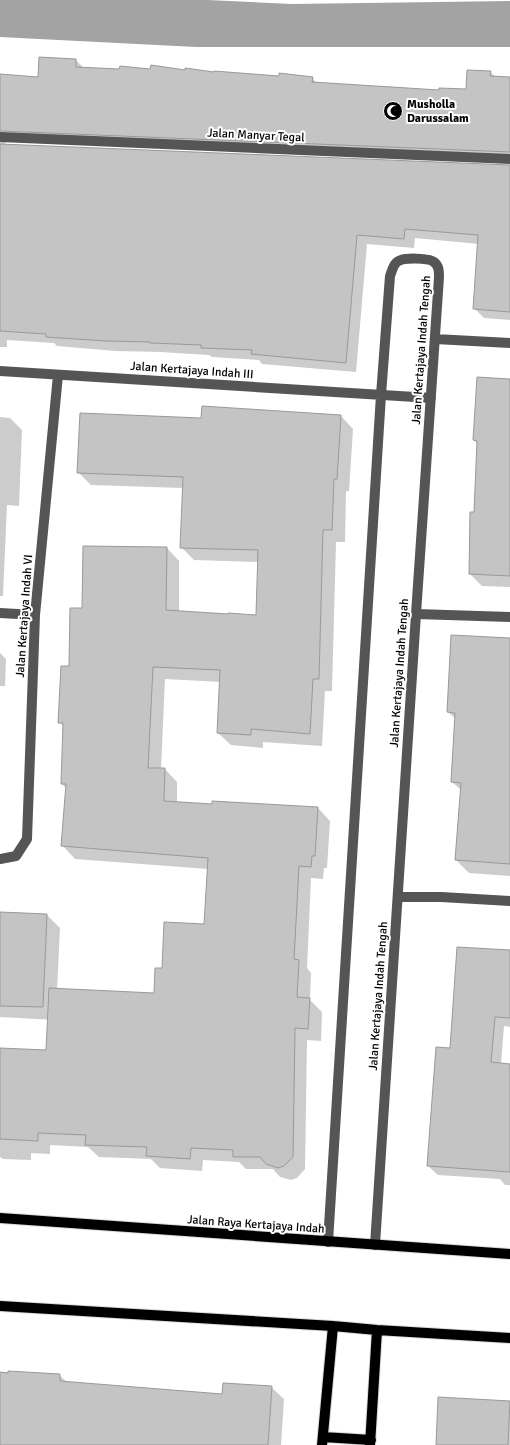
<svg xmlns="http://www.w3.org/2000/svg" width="510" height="1445" font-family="Signika,sans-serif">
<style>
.water{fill:#a3a3a3}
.shadow{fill:#0003}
.building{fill:#c4c4c4;stroke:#999}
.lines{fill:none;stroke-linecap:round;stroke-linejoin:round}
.major-casing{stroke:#dbdbdb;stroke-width:12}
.minor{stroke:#555;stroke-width:10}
.major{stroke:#000;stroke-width:10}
.labels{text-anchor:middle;stroke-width:4;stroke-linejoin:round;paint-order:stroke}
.poi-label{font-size:12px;font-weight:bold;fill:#000;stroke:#fff;text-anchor:start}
.street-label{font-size:12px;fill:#000;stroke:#fff}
</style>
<rect width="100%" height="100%" fill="#fff"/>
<!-- water -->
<path class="water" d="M 0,0 L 208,0 L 292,4 L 510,1 L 510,47 L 196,47 L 0,37 Z"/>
<!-- shadow -->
<path class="shadow" d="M 76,60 L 85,69 L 186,71 L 312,78 L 317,83 L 440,91 L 467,90 L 490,72 L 496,77 L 510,78 L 510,162 L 7,141 L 4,145 L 510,166 L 510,320 L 484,318 L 474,308 L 479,244 L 415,238 L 414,248 L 367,244 L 356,372 L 262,364 L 259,360 L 212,357 L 209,355 L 160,352 L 116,351 L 57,346 L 54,343 L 7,340 L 7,347 L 0,347 L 0,75 L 39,78 Z
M 510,380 L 510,587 L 482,586 L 470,574 L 478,444 L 474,440 Z
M 341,416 L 353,429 L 349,491 L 346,491 L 345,542 L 336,542 L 332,691 L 325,691 L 322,746 L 263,742 L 263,748 L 231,745 L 218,733 L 221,682 L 165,679 L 161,769 L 165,769 L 177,782 L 177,803 L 213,805 L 318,808 L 330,821 L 327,868 L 324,868 L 323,879 L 311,878 L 307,968 L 311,973 L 310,1000 L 322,1012 L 321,1041 L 307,1040 L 305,1169 L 297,1178 L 291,1180 L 280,1177 L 273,1169 L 246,1169 L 239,1162 L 203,1160 L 202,1171 L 160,1168 L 151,1159 L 99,1157 L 88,1147 L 50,1145 L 50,1154 L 31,1153 L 31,1160 L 3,1159 L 0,1157 L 0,1052 L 59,1053 L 56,1020 L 0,1017 L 0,913 L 47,915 L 60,928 L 57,990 L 154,994 L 163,969 L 205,925 L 208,869 L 75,859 L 63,846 L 67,789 L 62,784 L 64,727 L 59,722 L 70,667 L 83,609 L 167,548 L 179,561 L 179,612 L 257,616 L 259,562 L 194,560 L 181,547 L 183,488 L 91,485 L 78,472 L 202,419 Z
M 0,417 L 10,418 L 22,430 L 19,506 L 7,505 L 3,596 L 0,596 Z
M 510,639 L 510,876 L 469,873 L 456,860 L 461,790 L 452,782 L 456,719 L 448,712 Z
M 0,653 L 6,659 L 5,686 L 0,686 Z
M 510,951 L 510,1027 L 504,1026 L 501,1064 L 510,1065 L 510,1185 L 505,1185 L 500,1179 L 438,1175 L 428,1166 L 451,1049 Z
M 0,1372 L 59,1375 L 68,1383 L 223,1395 L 271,1387 L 284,1399 L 281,1445 L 0,1445 Z
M 439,1398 L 510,1402 L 510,1445 L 437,1445 Z"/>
<!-- building -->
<path class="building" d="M 39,57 L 76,59 L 76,67 L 119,69 L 120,66 L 150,69 L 151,65 L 185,70 L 185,68 L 214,72 L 214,71 L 279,76 L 279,73 L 313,77 L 312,82 L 439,90 L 439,88 L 466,89 L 467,70 L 491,71 L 490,76 L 510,77 L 510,152 L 0,131 L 0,74 L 38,77 Z
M 0,144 L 510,165 L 510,312 L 473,309 L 478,235 L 405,229 L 404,239 L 357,235 L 346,363 L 251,354 L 252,350 L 201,348 L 201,345 L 150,343 L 150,342 L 106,341 L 46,337 L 46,334 L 0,331 Z
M 477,377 L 510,379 L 510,576 L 469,574 L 470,512 L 474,512 L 477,441 L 473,440 Z
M 202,406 L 341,415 L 337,479 L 334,479 L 332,530 L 323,530 L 319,679 L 313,679 L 310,734 L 251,729 L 251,735 L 217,733 L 220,670 L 153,667 L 148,768 L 165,768 L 164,801 L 212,804 L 212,801 L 318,807 L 315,856 L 312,856 L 311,867 L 299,866 L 294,959 L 299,960 L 297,997 L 310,998 L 308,1029 L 295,1028 L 293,1157 L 284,1166 L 278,1168 L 266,1164 L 260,1157 L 233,1157 L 233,1150 L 191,1148 L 190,1159 L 146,1156 L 147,1147 L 85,1145 L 86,1135 L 38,1133 L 38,1141 L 0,1139 L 0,1048 L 46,1050 L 49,988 L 154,993 L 155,968 L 162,968 L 164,922 L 204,924 L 208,858 L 61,846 L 66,784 L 61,784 L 63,723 L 58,723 L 61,666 L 69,666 L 70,608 L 82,608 L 83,546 L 167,547 L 166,610 L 228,614 L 228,613 L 256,615 L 258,550 L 180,548 L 183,477 L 77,473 L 80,413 L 201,418 Z
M 451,635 L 510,638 L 510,864 L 455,860 L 461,783 L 451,782 L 455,713 L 447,712 Z
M 0,912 L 47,914 L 43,1007 L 0,1006 Z
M 457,947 L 510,950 L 510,1018 L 495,1017 L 491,1062 L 510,1064 L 510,1172 L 427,1166 L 436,1047 L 450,1048 Z
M 8,1371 L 60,1374 L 60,1381 L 222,1394 L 223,1383 L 272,1386 L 268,1445 L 0,1445 L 0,1372 L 8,1373 Z
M 438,1397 L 510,1401 L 508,1445 L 436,1445 Z"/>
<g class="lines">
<defs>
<path id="major" d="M 0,1218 L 510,1254
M 0,1306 L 333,1326 L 377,1330 L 510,1338
M 323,1437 L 371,1440
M 322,1445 L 333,1326
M 370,1445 L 377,1330"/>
</defs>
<!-- major casing -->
<use href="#major" class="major-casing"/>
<!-- minor -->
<path class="minor" d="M 0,137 L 510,159
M 435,339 L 510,343
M 0,371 L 431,398
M 0,613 L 35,615
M 416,614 L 510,617
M 0,859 L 16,856 L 27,839 L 35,615 L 58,375
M 398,897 L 441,897 L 510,901
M 328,1242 L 381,395 L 390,276 C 392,271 393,265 397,262 C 403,257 429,258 434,262 C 439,266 439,271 439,277 L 416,614 L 375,1245"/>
<!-- major -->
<use href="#major" class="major"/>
</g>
<!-- icons -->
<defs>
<symbol id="mosque-disc" viewBox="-11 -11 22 22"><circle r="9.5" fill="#000" stroke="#fff"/><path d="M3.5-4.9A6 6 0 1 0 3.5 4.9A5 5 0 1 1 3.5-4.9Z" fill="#fff"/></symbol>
</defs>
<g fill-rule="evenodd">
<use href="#mosque-disc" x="382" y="100" width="22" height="22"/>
</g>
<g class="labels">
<!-- poi labels -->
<g class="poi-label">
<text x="407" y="108">Musholla<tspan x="407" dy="14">Darussalam</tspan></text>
</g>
<!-- street labels -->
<g class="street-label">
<text transform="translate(256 135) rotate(3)" y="4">Jalan Manyar Tegal</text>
<text transform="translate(421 350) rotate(-86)" y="4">Jalan Kertajaya Indah Tengah</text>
<text transform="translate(192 370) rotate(4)" y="4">Jalan Kertajaya Indah III</text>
<text transform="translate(24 616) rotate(-86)" y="4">Jalan Kertajaya Indah VI</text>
<text transform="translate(399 673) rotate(-86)" y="4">Jalan Kertajaya Indah Tengah</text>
<text transform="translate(378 996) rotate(-86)" y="4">Jalan Kertajaya Indah Tengah</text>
<text transform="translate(256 1224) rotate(4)" y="4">Jalan Raya Kertajaya Indah</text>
</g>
</g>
</svg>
